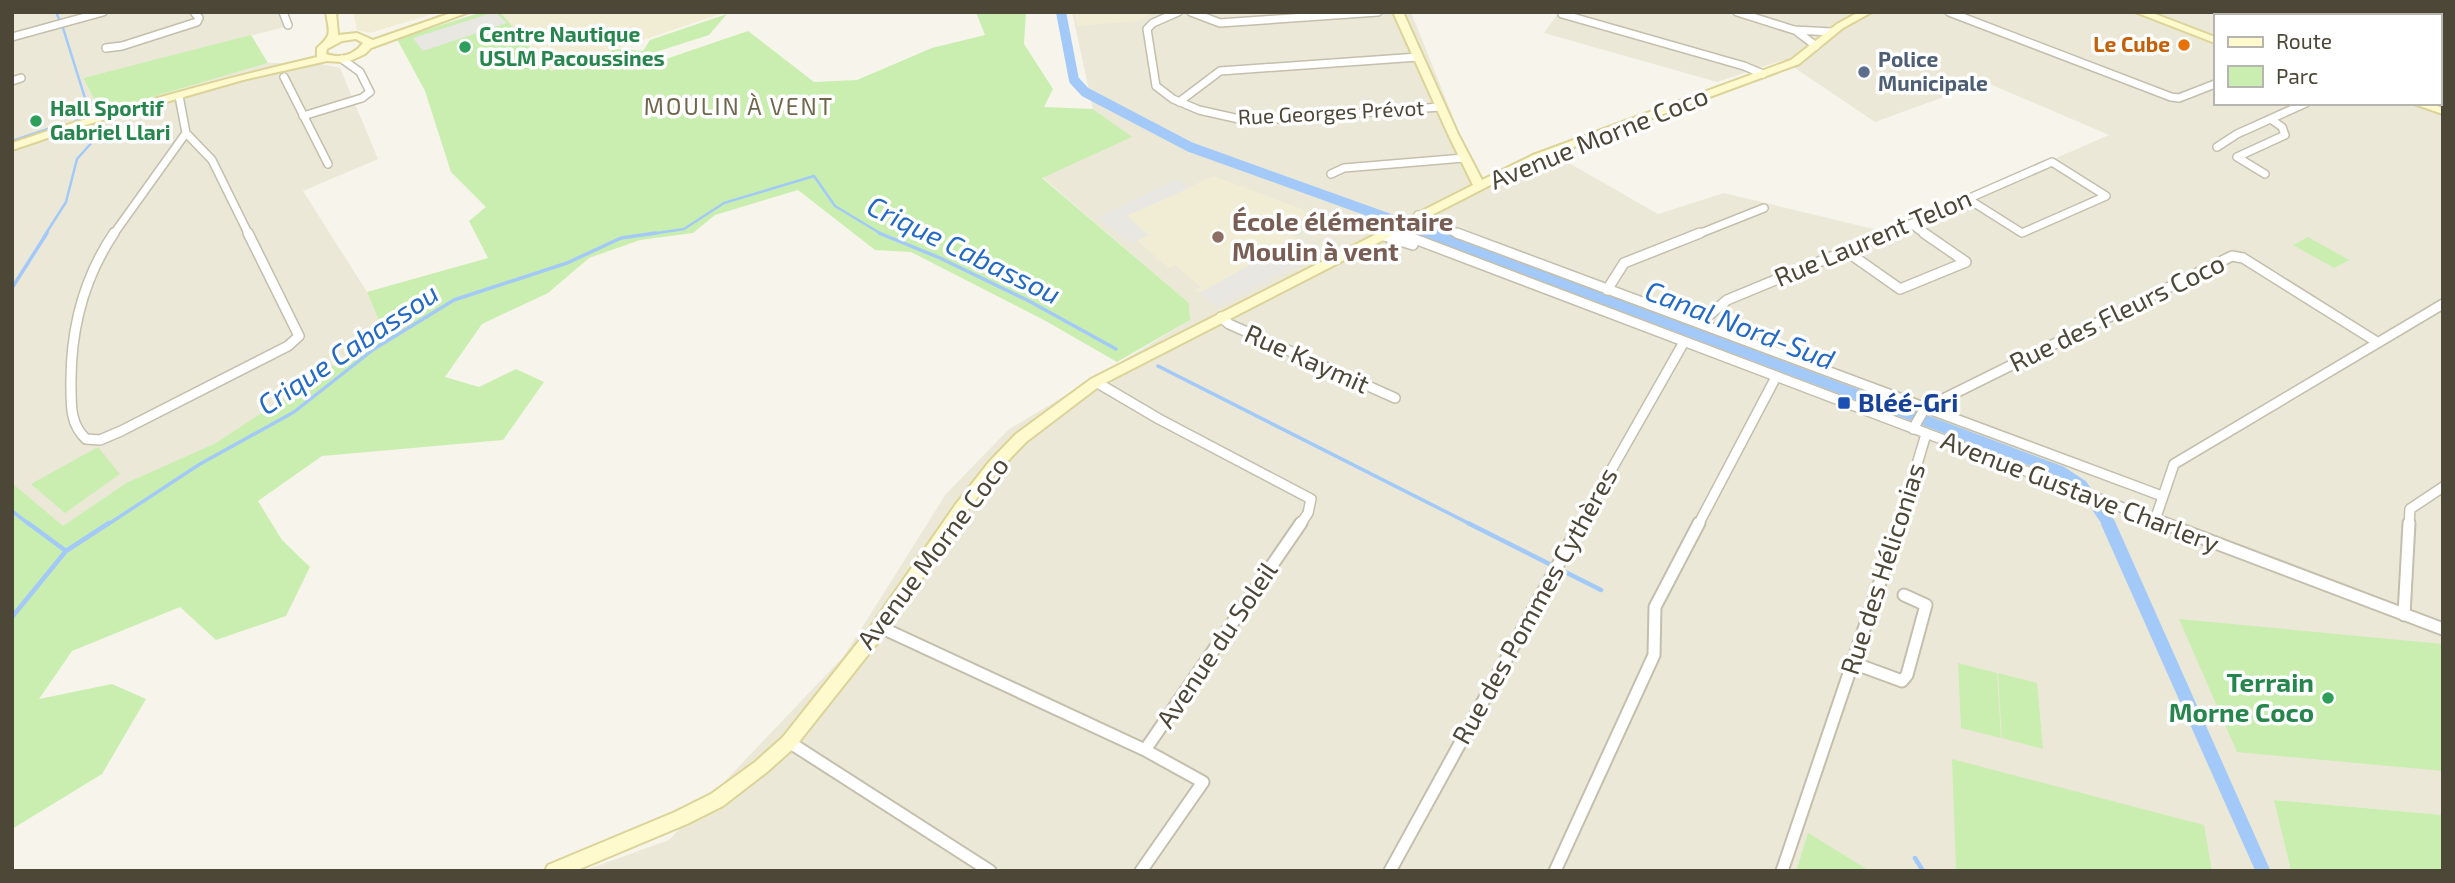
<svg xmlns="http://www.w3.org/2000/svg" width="2455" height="883" font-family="'Exo 2',sans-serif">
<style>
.residential{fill:#ebe8d8;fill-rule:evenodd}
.education{fill:#f1edd4}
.green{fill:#c9eeb0}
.parking{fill:#e8e7e2}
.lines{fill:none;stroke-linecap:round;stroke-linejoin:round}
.stream-far2{stroke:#a3c9f8;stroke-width:2.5}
.stream-far1{stroke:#a3c9f8;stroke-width:3.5}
.stream{stroke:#a3c9f8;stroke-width:4.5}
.canal-far2{stroke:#a3c9f8;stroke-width:10}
.canal-far1{stroke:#a3c9f8;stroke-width:11}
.canal{stroke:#a3c9f8;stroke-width:14}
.street-far2-casing{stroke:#c4bfac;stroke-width:10}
.street-far1-casing{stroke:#c4bfac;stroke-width:12}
.street-casing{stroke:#c4bfac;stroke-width:15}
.secondary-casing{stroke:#dbd397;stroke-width:4}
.street-far2{stroke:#fff;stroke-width:7}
.street-far1{stroke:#fff;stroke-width:9}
.street{stroke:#fff;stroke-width:11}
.secondary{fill:#fffacd;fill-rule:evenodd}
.food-dot{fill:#e8710a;stroke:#fff;stroke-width:2.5}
.leisure-dot{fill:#2e9e5b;stroke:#fff;stroke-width:2.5}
.service-dot{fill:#5c6f8a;stroke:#fff;stroke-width:2.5}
.education-dot{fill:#8d6e63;stroke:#fff;stroke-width:2.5}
.transit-dot{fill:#1a4fb4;stroke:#fff;stroke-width:2.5}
.labels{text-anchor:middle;stroke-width:7;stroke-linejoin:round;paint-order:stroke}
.far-leisure-label{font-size:21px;font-weight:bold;fill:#27864d;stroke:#fff;text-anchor:start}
.far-food-label{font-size:21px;font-weight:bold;fill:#c56008;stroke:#fff;text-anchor:end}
.far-service-label{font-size:21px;font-weight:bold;fill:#4e5e75;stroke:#fff;text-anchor:start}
.far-street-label{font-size:21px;fill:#4c4737;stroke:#fff}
.far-neighbourhood-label{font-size:23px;letter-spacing:2px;fill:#70674d;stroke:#fff}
.street-label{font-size:26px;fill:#4c4737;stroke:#fff}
.education-label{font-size:26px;font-weight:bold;fill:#785e54;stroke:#fff;text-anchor:start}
.transit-label{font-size:26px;font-weight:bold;fill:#164399;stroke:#fff;text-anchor:start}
.leisure-label{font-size:26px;font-weight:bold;fill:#27864d;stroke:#fff;text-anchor:end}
.water-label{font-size:28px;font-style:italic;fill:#2369c6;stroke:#fff}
</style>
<rect width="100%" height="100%" fill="#f7f5eb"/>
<!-- residential -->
<path class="residential" d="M 12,12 L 288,12 L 293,25 L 83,78 L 101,112 L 268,63 L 316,63 L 340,68 L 378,159 L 303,191 L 367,292 L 385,332 L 216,443 L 126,483 L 62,527 L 12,483 Z
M 1072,12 L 1411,12 L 1479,182 L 1562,159 L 1658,214 L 1724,193 L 1886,232 L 2109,135 L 1985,82 L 1875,122 L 1783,60 L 1717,82 L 1544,33 L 1559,12 L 2443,12 L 2443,815 L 2275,800 L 2291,871 L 1870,871 L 1808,834 L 1796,871 L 583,871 L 669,840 L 844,656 L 946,494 L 1008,430 L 1190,320 L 1189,303 L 1042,177 L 1131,137 L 1093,109 ZM 2215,16 L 2439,16 L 2439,103 L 2215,103 Z"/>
<!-- education -->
<path class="education" d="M 353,12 L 439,12 L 370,33 L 357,30 Z
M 500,12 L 726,12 L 551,71 Z
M 1075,12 L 1154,12 L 1137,21 L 1077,26 Z
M 1214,176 L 1312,213 L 1283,228 L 1302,244 L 1286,245 L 1199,293 L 1195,290 L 1201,287 L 1175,265 L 1168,268 L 1137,240 L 1148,235 L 1126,216 Z"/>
<!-- green -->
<path class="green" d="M 482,12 L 500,12 L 551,71 L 617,49 L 643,51 L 650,40 L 727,14 L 709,35 L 659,51 L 657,62 L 748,31 L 814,82 L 857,80 L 932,48 L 985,35 L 976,12 L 1026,12 L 1024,44 L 1053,89 L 1044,107 L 1093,109 L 1132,137 L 1042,178 L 1189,303 L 1190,320 L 1117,362 L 1044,320 L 911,252 L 875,250 L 798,190 L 715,215 L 693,233 L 640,240 L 589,258 L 548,293 L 482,324 L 445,377 L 479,387 L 516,369 L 544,382 L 503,440 L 322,456 L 258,501 L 282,540 L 310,567 L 286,616 L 216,640 L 180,607 L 72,651 L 39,699 L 112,684 L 146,699 L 102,774 L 12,829 L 12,483 L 63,526 L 126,483 L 216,443 L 384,332 L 367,292 L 488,258 L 469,221 L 486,207 L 451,172 L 425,91 L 397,39 Z
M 251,35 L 268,63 L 101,112 L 83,78 Z
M 2308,237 L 2349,260 L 2334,268 L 2293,245 Z
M 98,447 L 120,474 L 65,513 L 31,484 Z
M 2179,619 L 2443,644 L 2443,771 L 2237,752 Z
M 1958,663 L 1997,673 L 2001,738 L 1961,728 Z
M 1998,673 L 2037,683 L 2043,749 L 2002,738 Z
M 1952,759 L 2204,825 L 2212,871 L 1956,871 Z
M 2274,800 L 2443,815 L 2443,871 L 2291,871 Z
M 1808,833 L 1870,871 L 1796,871 Z"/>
<!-- parking -->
<path class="parking" d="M 495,12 L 507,23 L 423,51 L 413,38 Z
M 1178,179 L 1189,188 L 1127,216 L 1148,235 L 1130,244 L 1097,217 Z
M 1302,244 L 1307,261 L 1217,307 L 1200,293 L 1286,245 Z"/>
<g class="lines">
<!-- stream-far2 -->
<path class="stream-far2" d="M 56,12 L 60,21
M 63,28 L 90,114 L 75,120
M 12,141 L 63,124
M 45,235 L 66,202 L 77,159 L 103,130 L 99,124
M 644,235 L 684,229 L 724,203 L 814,176 L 835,206 L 883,235"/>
<!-- stream-far1 -->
<path class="stream-far1" d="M 879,233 L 940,258 L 1029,301 L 1116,349
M 12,288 L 47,233
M 1158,366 L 1472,525
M 12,511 L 30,525
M 107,525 L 200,464 L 294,412 L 374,349 L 454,300 L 567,263 L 621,238 L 656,233"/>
<!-- stream -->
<path class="stream" d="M 28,523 L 66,551
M 1468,523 L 1601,590
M 12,617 L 66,551 L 109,523
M 1915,858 L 1923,871"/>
<!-- canal-far2 -->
<path class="canal-far2" d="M 1061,12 L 1074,80 L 1085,92 L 1190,147 L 1393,220
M 1413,227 L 1433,235"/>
<!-- canal-far1 -->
<path class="canal-far1" d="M 1429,233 L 2062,472 L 2082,485 L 2109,525"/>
<!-- canal -->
<path class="canal" d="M 2108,523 L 2263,871"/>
<defs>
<path id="street-far2" d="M 283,12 L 288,25
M 1178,12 L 1153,23 L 1147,29 L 1156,86 L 1173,99 L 1199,110 L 1248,121 L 1440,107
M 1191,12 L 1220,23 L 1378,12
M 1737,12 L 1794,30 L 1832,32
M 1949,12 L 2171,97 L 2179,98 L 2215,84
M 1562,14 L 1744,66 L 1763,74
M 2309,16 L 2310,12
M 1795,30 L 1816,46
M 2439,30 L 2440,12
M 12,37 L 103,12
M 106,48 L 122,46 L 197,22 L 199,18 L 194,12
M 284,77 L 328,164
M 12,81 L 21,78
M 179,96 L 186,133
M 1179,102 L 1220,71 L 1418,57
M 303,116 L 362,98 L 370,92 L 360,72 L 342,59
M 186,133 L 212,160 L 249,235
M 2217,147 L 2237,134 L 2306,103
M 1331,174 L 1344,168 L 1464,158
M 2265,174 L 2237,157 L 2285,135 L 2282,127 L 2272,120
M 1418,215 L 1460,235
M 1911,224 L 1926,235
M 1391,230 L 1403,235
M 113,235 L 186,133
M 1696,235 L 1764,208
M 1885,235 L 2052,162 L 2106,196 L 2022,233 L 1968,199"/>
<path id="street-far1" d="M 114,233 C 83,279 70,333 71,388 C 71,408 71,425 86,439 L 100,440 L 121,431 L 288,346 L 299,336 L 248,233
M 1399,233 L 2168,525
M 1457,233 L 2162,496
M 1381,235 L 1413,245
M 1846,251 L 1900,289 L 1966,262 L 1924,233
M 1607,290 L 1624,263 L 1700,233
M 1221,317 L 1229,324 L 1395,398
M 1700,323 L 1727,300 L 1889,233
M 1096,382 L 1159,419 L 1311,499 L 1308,513 L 1300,525
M 1913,429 L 1925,408 L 2232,256 L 2243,258 L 2377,342
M 2155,520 L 2174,464 L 2443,304
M 1580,525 L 1684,342
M 1698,525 L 1776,377
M 1899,525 L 1926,434
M 2409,525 L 2410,509 L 2443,487"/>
<path id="street" d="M 2163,523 L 2443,629
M 2404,615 L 2409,523
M 880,627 L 1145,750 L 1203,782 L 1141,871
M 1853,663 L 1902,681 L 1907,675 L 1926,605 L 1904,595
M 789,742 L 990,871
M 1145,750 L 1301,523
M 1390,871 L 1581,523
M 1555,871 L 1654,655 L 1655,607 L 1699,523
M 1782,871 L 1900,523"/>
<path id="secondary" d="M 326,12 L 336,12 L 338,35 L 357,33 L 373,40 L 454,12 L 469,12 L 371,48 L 365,54 L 352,60 L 341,62 L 327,61 L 243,80 L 89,124 L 12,150 L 12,143 C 112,109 214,81 317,57 L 317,48 C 333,34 329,33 326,12 ZM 356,39 L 363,43 C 354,55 341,59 326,54 L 327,49 L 342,41 Z
M 1393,12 L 1403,12 L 1458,134 L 1482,180 L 1533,155 L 1791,60 L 1837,24 L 1859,12 L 1872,12 L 1843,28 L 1799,64 L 1541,159 L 1101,385 L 1026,442 L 999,470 L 966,512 L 886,632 L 795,747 L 767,772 L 723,806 L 687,824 L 575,871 L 545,871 L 548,865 L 675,812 L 711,794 L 755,762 L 783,737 L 874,622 L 956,504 L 989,462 L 1016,434 L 1091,379 L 1473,185 L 1448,134 Z
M 2135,12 L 2150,12 L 2215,37 L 2215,43 Z
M 2411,103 L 2428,103 L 2443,108 L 2443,114 Z"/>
</defs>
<!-- street-far2 casing -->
<use href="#street-far2" class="street-far2-casing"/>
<!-- street-far1 casing -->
<use href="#street-far1" class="street-far1-casing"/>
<!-- street casing -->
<use href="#street" class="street-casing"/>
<!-- secondary casing -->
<use href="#secondary" class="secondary-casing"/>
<!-- street-far2 -->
<use href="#street-far2" class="street-far2"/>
<!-- street-far1 -->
<use href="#street-far1" class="street-far1"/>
<!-- street -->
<use href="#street" class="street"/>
<!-- secondary -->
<use href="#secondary" class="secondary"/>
</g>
<!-- markers -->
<circle class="food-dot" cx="2184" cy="45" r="7"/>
<g class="leisure-dot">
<circle cx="465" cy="47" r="7"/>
<circle cx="36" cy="121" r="7"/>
<circle cx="2328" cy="698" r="7"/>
</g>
<circle class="service-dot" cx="1864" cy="72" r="7"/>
<circle class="education-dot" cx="1218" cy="237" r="7"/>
<rect class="transit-dot" x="1837" y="396" width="14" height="14" rx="3.5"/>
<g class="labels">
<!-- far-leisure labels -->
<g class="far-leisure-label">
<text x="479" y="42">Centre Nautique<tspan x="479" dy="24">USLM Pacoussines</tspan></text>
<text x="50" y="116">Hall Sportif<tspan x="50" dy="24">Gabriel Llari</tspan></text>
</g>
<!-- far-food labels -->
<g class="far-food-label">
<text x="2170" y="52">Le Cube</text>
</g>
<!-- far-service labels -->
<g class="far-service-label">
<text x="1878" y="67">Police<tspan x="1878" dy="24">Municipale</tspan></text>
</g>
<!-- far-street labels -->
<g class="far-street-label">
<text transform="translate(1331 113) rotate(-3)" y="7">Rue Georges Prévot</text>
</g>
<!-- far-neighbourhood labels -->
<g class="far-neighbourhood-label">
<text x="739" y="115">MOULIN À VENT</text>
</g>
<!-- street labels -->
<g class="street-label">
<text transform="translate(1599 138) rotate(-22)" y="9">Avenue Morne Coco</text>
<text transform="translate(1873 238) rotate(-23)" y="9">Rue Laurent Telon</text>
<text transform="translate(2117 313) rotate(-26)" y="9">Rue des Fleurs Coco</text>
<text transform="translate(1307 359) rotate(24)" y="9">Rue Kaymit</text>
<text transform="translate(2080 492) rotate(21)" y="9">Avenue Gustave Charlery</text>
<text transform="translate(933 553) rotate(-53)" y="9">Avenue Morne Coco</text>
<text transform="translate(1883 569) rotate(-72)" y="9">Rue des Héliconias</text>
<text transform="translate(1535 606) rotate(-61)" y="9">Rue des Pommes Cythères</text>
<text transform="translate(1217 645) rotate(-56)" y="9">Avenue du Soleil</text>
</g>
<!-- education labels -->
<g class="education-label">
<text x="1232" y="231">École élémentaire<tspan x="1232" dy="30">Moulin à vent</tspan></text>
</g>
<!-- transit labels -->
<g class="transit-label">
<text x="1858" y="412">Bléé-Gri</text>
</g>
<!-- leisure labels -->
<g class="leisure-label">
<text x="2314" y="692">Terrain<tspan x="2314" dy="30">Morne Coco</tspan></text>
</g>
<!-- water labels -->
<g class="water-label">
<text transform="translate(964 250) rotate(26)" y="10">Crique Cabassou</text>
<text transform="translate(1740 325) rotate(21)" y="10">Canal Nord-Sud</text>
<text transform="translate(348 349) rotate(-34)" y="10">Crique Cabassou</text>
</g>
</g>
<!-- border -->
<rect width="2455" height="883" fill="none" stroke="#4c4737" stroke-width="28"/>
<!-- legend -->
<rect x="2214" y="14" width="228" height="91" fill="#ffffff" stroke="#b7b5af" stroke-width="2"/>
<rect x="2228" y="37" width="35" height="10" fill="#fffacd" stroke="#b7b5af" stroke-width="2"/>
<text x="2276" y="49" font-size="21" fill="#4c4737">Route</text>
<rect x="2228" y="66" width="35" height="21" fill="#c9eeb0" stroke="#b7b5af" stroke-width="2"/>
<text x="2276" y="84" font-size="21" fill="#4c4737">Parc</text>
</svg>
